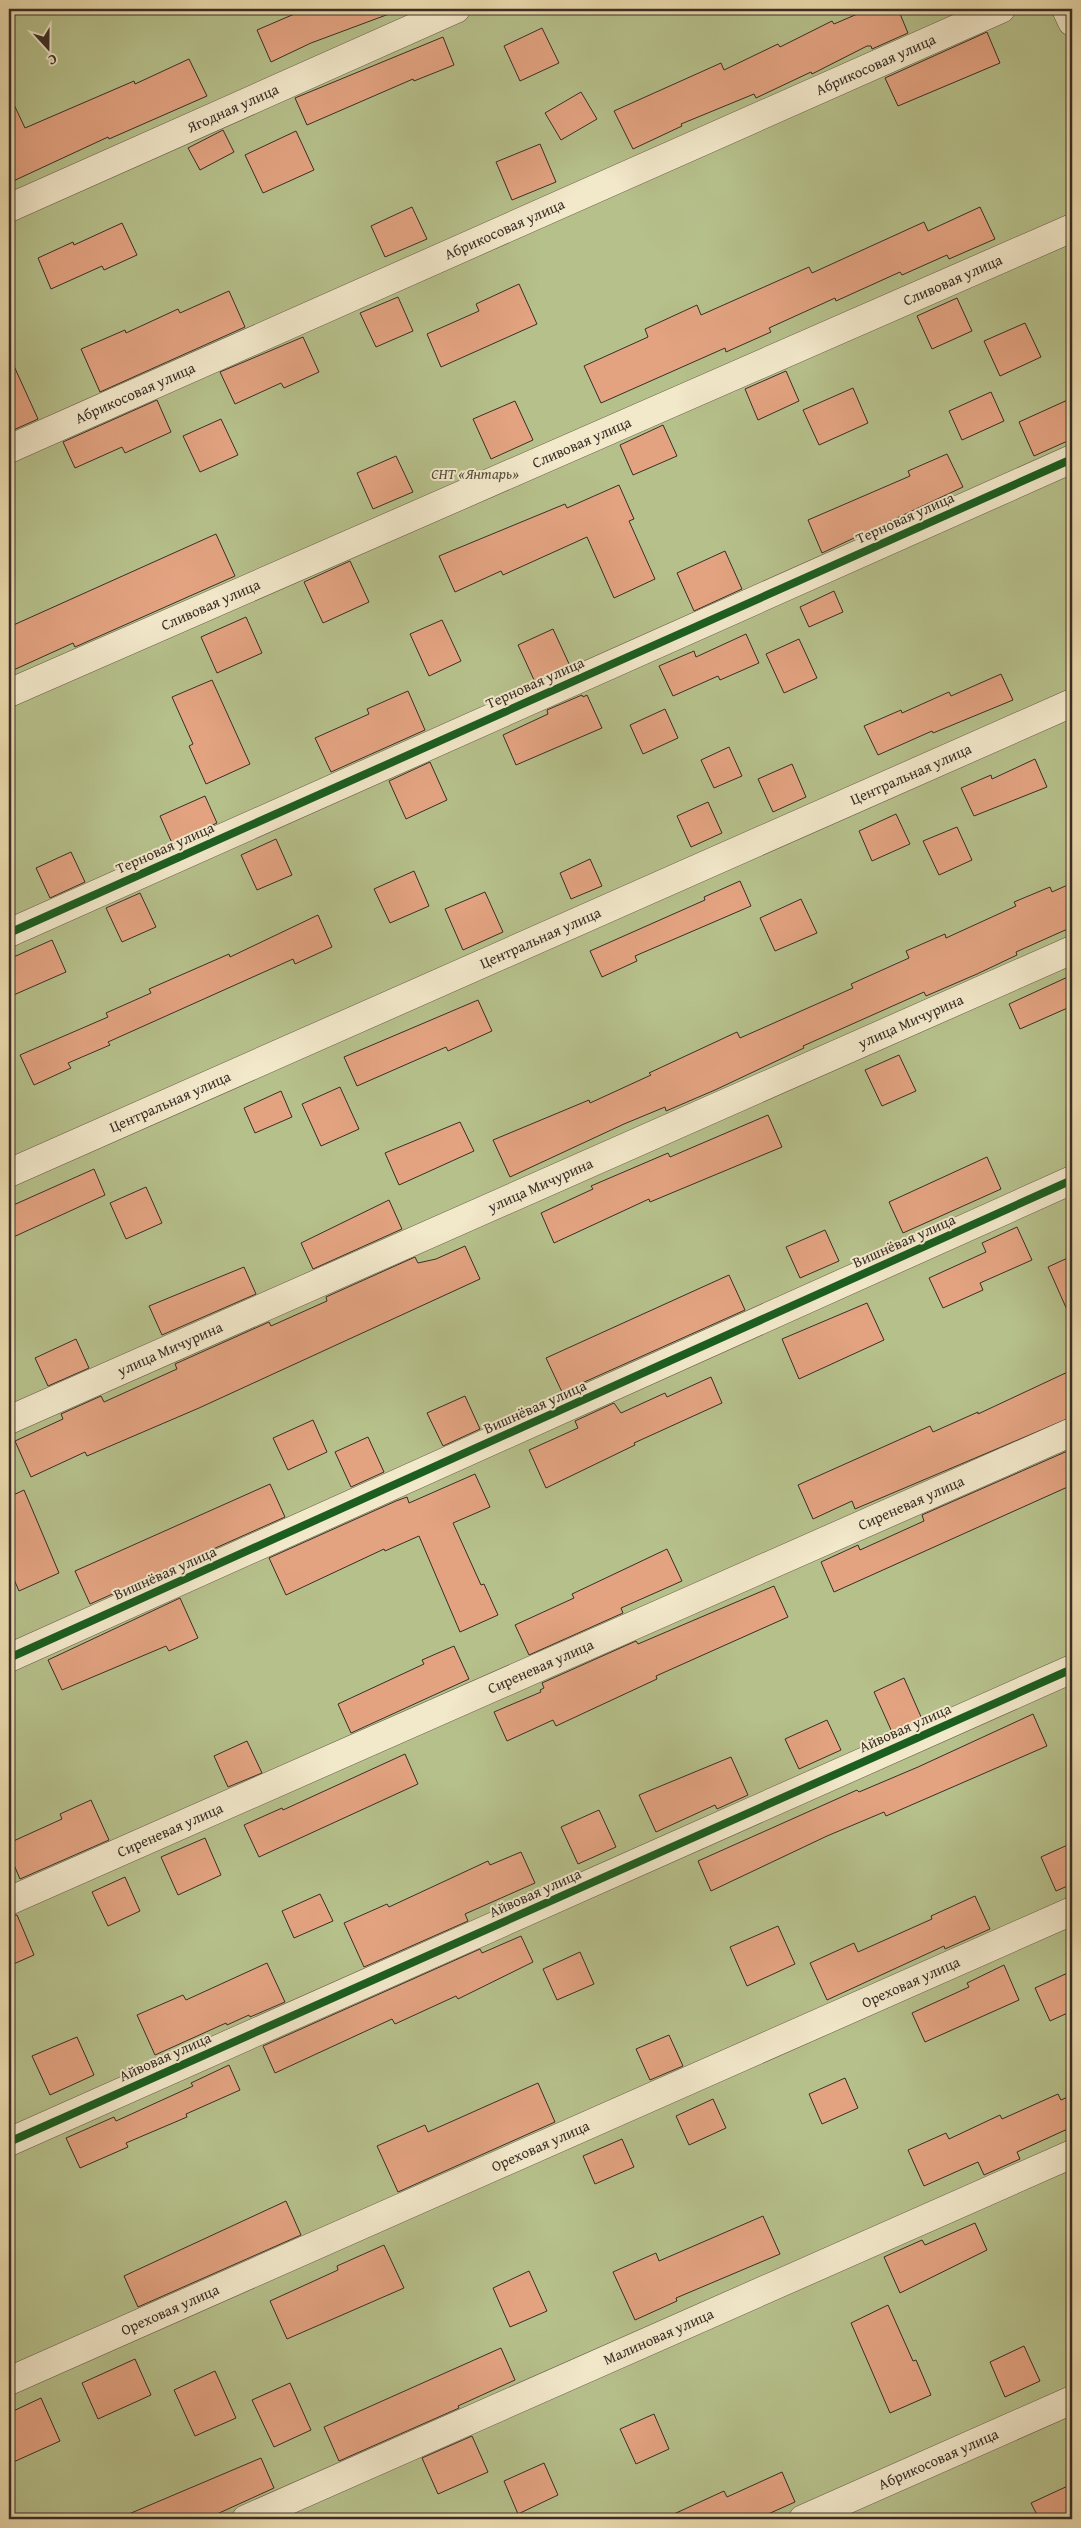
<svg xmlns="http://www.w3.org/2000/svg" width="1081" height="2528" font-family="'Gentium Book Plus',serif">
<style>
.green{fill:#b6c08b;stroke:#787759}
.building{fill:#e3a381;stroke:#3a2e27}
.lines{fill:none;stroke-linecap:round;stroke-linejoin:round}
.minor-casing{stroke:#665948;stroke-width:29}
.minor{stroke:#f2e8ca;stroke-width:28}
.cycleway-casing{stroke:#f2e8ca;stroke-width:11}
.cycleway{stroke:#1b5e20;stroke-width:8}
.labels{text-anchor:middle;stroke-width:4;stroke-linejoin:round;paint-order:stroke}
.street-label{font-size:15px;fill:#3a2e27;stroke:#f2e8ca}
.park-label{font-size:15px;font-style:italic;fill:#534b3b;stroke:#f2e8ca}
</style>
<rect width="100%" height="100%" fill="#ebdbad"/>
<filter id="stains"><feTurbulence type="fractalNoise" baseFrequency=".004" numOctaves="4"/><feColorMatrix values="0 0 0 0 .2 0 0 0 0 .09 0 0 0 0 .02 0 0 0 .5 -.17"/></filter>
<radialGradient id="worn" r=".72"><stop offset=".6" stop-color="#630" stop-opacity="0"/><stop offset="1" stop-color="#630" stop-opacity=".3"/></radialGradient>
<!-- green -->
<path class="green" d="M 9,9 L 1072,9 L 1072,2519 L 9,2519 Z"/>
<!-- building -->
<path class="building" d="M 306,9 L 397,9 L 397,11 L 311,43 L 271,62 L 257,30 Z
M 869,9 L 898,9 L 908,33 L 872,49 L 871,46 L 867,46 L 812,74 L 811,72 L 756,98 L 754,94 L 681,124 L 682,126 L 633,149 L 614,111 L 721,63 L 724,70 L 778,44 L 780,47 L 832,21 L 834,24 Z
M 542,28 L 559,63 L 520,81 L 504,46 Z
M 987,32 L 1000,63 L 898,106 L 885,78 Z
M 443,37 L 454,65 L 414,81 L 413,79 L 307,125 L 295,98 Z
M 189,59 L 207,96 L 109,139 L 108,137 L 9,183 L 9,94 L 25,128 L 134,81 L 135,84 Z
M 581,92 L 597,119 L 561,140 L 545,113 Z
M 223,130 L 234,152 L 200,170 L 188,148 Z
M 296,131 L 314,170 L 263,193 L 245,155 Z
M 540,144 L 556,182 L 512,200 L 496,162 Z
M 412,207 L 427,239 L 385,257 L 371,226 Z
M 980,207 L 995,239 L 949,259 L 947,255 L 902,275 L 900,272 L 836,301 L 835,298 L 769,328 L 771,332 L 726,352 L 725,348 L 601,403 L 584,366 L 648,337 L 645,329 L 697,305 L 701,315 L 809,267 L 812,273 L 924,222 L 928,231 Z
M 122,223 L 137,255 L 104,270 L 102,266 L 51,289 L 38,258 L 73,242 L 74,245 Z
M 519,284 L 537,324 L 441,367 L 427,334 L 479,311 L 476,304 Z
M 229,291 L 245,327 L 100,392 L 81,349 L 125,330 L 126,333 L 178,309 L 180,313 Z
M 398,297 L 413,331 L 376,347 L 360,313 Z
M 957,298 L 972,331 L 932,349 L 917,316 Z
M 1025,323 L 1041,357 L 1000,376 L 984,341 Z
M 303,337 L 319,372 L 284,388 L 281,383 L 235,404 L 220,372 Z
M 9,355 L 38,419 L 9,432 Z
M 786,371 L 799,401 L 758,420 L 745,389 Z
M 853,388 L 868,423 L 819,445 L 803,410 Z
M 991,392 L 1004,421 L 962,440 L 949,411 Z
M 1072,398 L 1072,439 L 1034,456 L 1019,422 Z
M 157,400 L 171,432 L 125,453 L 122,447 L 75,468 L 63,442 Z
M 515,401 L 533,440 L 491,459 L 473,419 Z
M 221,419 L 238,455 L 200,472 L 183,436 Z
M 663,425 L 677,456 L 633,475 L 620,445 Z
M 947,454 L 963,487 L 822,553 L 808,520 L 910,476 L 908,471 Z
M 396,456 L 413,492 L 373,509 L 357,473 Z
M 619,485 L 634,519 L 629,521 L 655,579 L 614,598 L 587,537 L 503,575 L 501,571 L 455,592 L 439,556 L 565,504 L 567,508 Z
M 216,534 L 235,576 L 75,647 L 73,643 L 9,672 L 9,627 Z
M 725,551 L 742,589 L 694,611 L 677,573 Z
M 350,561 L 369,602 L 323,623 L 304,582 Z
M 834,591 L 843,612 L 809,627 L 800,607 Z
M 246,617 L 262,653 L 217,673 L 201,637 Z
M 442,620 L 461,661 L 429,676 L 410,634 Z
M 553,629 L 570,666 L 535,682 L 518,645 Z
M 746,634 L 759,663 L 720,680 L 718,676 L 673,696 L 659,666 L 694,651 L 696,657 Z
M 799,639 L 817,678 L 784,693 L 766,654 Z
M 1001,674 L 1013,700 L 933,733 L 932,731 L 878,755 L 864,726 L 901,710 L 902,713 L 949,692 L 951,696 Z
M 212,680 L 250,764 L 206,784 L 189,746 L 193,744 L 172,697 Z
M 408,691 L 425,730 L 331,772 L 315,738 L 369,714 L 367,709 Z
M 582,695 L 583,697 L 587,695 L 602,728 L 516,765 L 503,735 L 548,714 L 547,710 Z
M 665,709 L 678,738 L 643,754 L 630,725 Z
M 729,747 L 742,776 L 714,788 L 701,760 Z
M 1035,759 L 1047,787 L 974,816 L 961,788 L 991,775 L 992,779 Z
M 430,762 L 447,800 L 406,819 L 389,781 Z
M 792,764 L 806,797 L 773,812 L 758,779 Z
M 205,796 L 217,823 L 172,843 L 160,816 Z
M 708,802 L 722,833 L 691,847 L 677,816 Z
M 896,814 L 910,844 L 872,861 L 859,831 Z
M 957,827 L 972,860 L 939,875 L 923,841 Z
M 276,839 L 292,875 L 257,890 L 241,855 Z
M 71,852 L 85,882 L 50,898 L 36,868 Z
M 590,859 L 602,886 L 571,899 L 560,873 Z
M 414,871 L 429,906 L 390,923 L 374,889 Z
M 740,881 L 751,906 L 635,956 L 637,961 L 602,977 L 590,951 L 705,900 L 704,897 Z
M 1072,883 L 1072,927 L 1016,952 L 1017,955 L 977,974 L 926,996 L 924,992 L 803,1046 L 804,1048 L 715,1090 L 666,1111 L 665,1107 L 624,1124 L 510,1177 L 493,1140 L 589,1100 L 590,1103 L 651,1075 L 649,1073 L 737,1032 L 740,1038 L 853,988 L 851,984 L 909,958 L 906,951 L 945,934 L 946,938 L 1016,906 L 1014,902 L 1050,887 L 1052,892 Z
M 485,892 L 503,932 L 463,950 L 445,909 Z
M 140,893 L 156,927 L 122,942 L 106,908 Z
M 801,899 L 817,933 L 775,951 L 760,918 Z
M 318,915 L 332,947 L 295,964 L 293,959 L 108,1042 L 110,1045 L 68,1063 L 71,1068 L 34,1085 L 20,1055 L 108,1017 L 106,1013 L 151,993 L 149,989 L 229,954 L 230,957 Z
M 52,940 L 66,972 L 9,997 L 9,959 Z
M 1072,975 L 1072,1006 L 1020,1029 L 1009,1004 Z
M 478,1000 L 492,1031 L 448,1051 L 446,1047 L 357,1086 L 344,1057 Z
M 899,1055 L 916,1091 L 882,1106 L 865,1070 Z
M 340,1087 L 359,1129 L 321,1146 L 302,1104 Z
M 281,1091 L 292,1117 L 255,1133 L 244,1108 Z
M 768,1115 L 782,1147 L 650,1202 L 649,1199 L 554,1243 L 541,1213 L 593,1189 L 591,1186 L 668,1153 L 670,1157 Z
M 460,1122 L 474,1151 L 399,1185 L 385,1153 Z
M 987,1157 L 1001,1189 L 903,1233 L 889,1202 Z
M 94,1169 L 105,1195 L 9,1239 L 9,1207 Z
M 146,1187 L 162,1223 L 126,1239 L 110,1203 Z
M 389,1200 L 402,1229 L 313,1269 L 301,1243 Z
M 1017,1227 L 1032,1260 L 980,1283 L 983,1290 L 943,1308 L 929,1278 L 986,1252 L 982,1243 Z
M 825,1230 L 839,1261 L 800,1278 L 786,1247 Z
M 465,1246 L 480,1279 L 199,1408 L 87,1456 L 85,1452 L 31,1477 L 15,1441 L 63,1419 L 61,1414 L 101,1396 L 104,1402 L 177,1369 L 175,1364 L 269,1322 L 271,1326 L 327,1301 L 326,1297 L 415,1257 L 418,1263 L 436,1259 Z
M 1072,1256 L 1072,1321 L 1048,1267 Z
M 244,1267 L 256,1294 L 162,1335 L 149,1306 Z
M 729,1275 L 745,1310 L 562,1392 L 546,1358 Z
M 867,1303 L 884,1340 L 799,1379 L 782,1339 Z
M 76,1339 L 89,1368 L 48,1386 L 35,1358 Z
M 1072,1370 L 1072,1417 L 855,1509 L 852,1501 L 813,1519 L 798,1485 L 930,1426 L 933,1432 L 978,1412 L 978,1414 Z
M 711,1377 L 722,1403 L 634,1443 L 635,1445 L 546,1488 L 529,1450 L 578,1428 L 575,1421 L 614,1403 L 621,1413 L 665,1393 L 667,1397 Z
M 465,1396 L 480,1429 L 443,1446 L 427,1413 Z
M 313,1420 L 327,1452 L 288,1470 L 273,1438 Z
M 368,1437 L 384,1472 L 351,1487 L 335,1452 Z
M 1072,1449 L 1072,1485 L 834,1592 L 821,1562 L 858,1545 L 860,1550 L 924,1521 L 922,1515 Z
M 475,1474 L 490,1507 L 453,1523 L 481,1585 L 484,1584 L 498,1615 L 460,1632 L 419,1536 L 385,1551 L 384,1549 L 286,1595 L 269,1558 L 396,1501 L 407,1497 L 409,1503 Z
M 270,1484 L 285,1517 L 90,1604 L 75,1571 Z
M 24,1490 L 59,1573 L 19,1591 L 9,1568 L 9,1497 Z
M 667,1549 L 682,1581 L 621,1608 L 623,1613 L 529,1655 L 515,1625 L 574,1598 L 572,1594 Z
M 774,1586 L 788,1617 L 656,1676 L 657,1679 L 556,1726 L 553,1720 L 507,1741 L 494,1712 L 541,1692 L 540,1690 L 544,1688 L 542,1683 L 636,1641 L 638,1644 Z
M 180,1598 L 198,1638 L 169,1651 L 166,1646 L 62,1690 L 48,1660 Z
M 454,1646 L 469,1679 L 351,1733 L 338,1704 L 424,1664 L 422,1660 Z
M 904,1678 L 922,1719 L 892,1732 L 874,1692 Z
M 1033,1714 L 1047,1746 L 886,1816 L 884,1812 L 827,1836 L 711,1891 L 698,1861 L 857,1790 L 859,1792 L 918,1767 Z
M 827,1720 L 841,1750 L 799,1769 L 785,1739 Z
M 247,1741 L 262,1773 L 228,1787 L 214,1756 Z
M 405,1754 L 418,1784 L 259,1857 L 244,1825 L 282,1808 L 283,1810 Z
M 731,1757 L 748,1795 L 717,1809 L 715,1805 L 656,1832 L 639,1795 Z
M 91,1800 L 109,1840 L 20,1879 L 9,1853 L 9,1843 L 62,1819 L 60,1814 Z
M 599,1810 L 616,1847 L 578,1864 L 561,1827 Z
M 205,1838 L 221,1875 L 178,1895 L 161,1857 Z
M 1072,1843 L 1072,1884 L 1056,1891 L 1041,1857 Z
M 521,1852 L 535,1883 L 465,1914 L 468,1921 L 364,1967 L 344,1923 L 387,1904 L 389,1907 L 488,1861 L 490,1865 Z
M 125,1877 L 140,1911 L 108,1926 L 92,1892 Z
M 320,1894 L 333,1921 L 294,1938 L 282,1911 Z
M 975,1896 L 990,1929 L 945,1949 L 944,1946 L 827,2000 L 810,1963 L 854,1943 L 858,1952 L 932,1919 L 931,1916 Z
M 17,1915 L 34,1955 L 9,1966 L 9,1916 Z
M 778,1926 L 795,1964 L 747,1986 L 730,1947 Z
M 521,1936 L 533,1962 L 458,1999 L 456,1996 L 395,2024 L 392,2019 L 275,2073 L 263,2046 L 480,1949 L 482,1953 Z
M 580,1952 L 594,1984 L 557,2000 L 543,1969 Z
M 267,1963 L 285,2002 L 250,2017 L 249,2015 L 227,2025 L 226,2023 L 155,2055 L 137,2015 L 183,1995 L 186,2000 Z
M 1004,1965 L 1019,2000 L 925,2042 L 912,2013 L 969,1987 L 967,1983 Z
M 1072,1971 L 1072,2011 L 1050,2021 L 1035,1988 Z
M 669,2035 L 683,2066 L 650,2080 L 636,2049 Z
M 77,2037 L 94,2075 L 50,2095 L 32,2056 Z
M 229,2065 L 240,2090 L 186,2114 L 187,2117 L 126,2143 L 128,2147 L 80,2168 L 66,2138 L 114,2117 L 116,2121 L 193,2086 L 191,2083 Z
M 845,2078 L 858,2108 L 822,2124 L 809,2094 Z
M 538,2083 L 555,2122 L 398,2192 L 377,2146 L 425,2125 L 428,2132 Z
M 1058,2094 L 1061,2100 L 1072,2095 L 1072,2127 L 1017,2152 L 1020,2159 L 984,2175 L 978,2162 L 924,2186 L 908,2150 L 946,2133 L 949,2139 L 1000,2115 L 1002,2119 Z
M 713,2099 L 726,2128 L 689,2145 L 676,2116 Z
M 622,2139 L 634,2167 L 595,2184 L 583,2156 Z
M 286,2201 L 301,2235 L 138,2307 L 124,2276 Z
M 763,2216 L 780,2254 L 676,2298 L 677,2301 L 635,2320 L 613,2272 L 656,2253 L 659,2261 Z
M 975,2223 L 987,2250 L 900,2293 L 884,2257 L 922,2240 L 925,2245 Z
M 384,2245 L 404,2288 L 287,2339 L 270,2301 L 338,2270 L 337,2266 Z
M 529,2271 L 547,2311 L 510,2327 L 493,2288 Z
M 888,2305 L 913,2361 L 916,2360 L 931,2395 L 890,2413 L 851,2323 Z
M 1024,2346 L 1040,2381 L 1005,2397 L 990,2362 Z
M 501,2348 L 515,2380 L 458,2406 L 459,2408 L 339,2461 L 324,2427 Z
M 135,2359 L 151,2395 L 98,2419 L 82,2383 Z
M 215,2371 L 236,2418 L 195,2436 L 174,2390 Z
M 290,2383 L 311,2430 L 274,2447 L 252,2400 Z
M 41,2398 L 60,2441 L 9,2464 L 9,2413 Z
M 654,2414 L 669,2449 L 636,2464 L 620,2429 Z
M 472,2436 L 488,2472 L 438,2494 L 422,2458 Z
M 261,2458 L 274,2488 L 206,2519 L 117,2519 Z
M 544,2463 L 558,2495 L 518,2514 L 504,2481 Z
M 782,2472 L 795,2502 L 757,2519 L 663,2519 L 724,2491 L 727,2497 Z
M 1072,2484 L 1072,2519 L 1039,2519 L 1031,2503 Z"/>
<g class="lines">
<defs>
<g id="minor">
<path d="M 1066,9 L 1072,22"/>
<path id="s1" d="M 9,208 L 456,9"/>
<path id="s2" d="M 9,449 L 1001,9"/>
<path id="s3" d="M 9,693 L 1072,228"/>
<path d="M 9,933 L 1072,459"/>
<path id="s4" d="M 9,1173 L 1072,703"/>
<path id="s5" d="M 9,1420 L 1072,950"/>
<path d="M 9,1658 L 1072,1180"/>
<path id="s6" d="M 9,1901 L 1072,1432"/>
<path d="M 9,2142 L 1072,1669"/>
<path id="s7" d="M 9,2381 L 1072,1911"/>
<path id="s8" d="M 246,2519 L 1072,2154"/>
<path id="s9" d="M 803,2519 L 1072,2400"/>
</g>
</defs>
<!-- minor casing -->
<use href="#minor" class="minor-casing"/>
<!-- minor -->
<use href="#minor" class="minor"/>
<defs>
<path id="cycleway" d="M 9,933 L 1072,459
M 9,1658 L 1072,1180
M 9,2142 L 1072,1669"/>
</defs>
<!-- cycleway casing -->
<use href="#cycleway" class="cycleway-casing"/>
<!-- cycleway -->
<use href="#cycleway" class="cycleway"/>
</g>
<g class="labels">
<!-- street labels -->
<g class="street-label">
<text dy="5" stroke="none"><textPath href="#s2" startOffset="948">Абрикосовая улица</textPath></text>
<text dy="5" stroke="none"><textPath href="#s1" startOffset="245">Ягодная улица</textPath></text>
<text dy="5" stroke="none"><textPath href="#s2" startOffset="542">Абрикосовая улица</textPath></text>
<text dy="5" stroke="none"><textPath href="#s3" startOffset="1030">Сливовая улица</textPath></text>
<text dy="5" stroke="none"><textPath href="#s2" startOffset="138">Абрикосовая улица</textPath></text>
<text dy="5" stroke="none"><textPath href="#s3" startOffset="625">Сливовая улица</textPath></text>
<text transform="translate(905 518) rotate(-24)" y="5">Терновая улица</text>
<text dy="5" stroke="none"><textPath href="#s3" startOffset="220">Сливовая улица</textPath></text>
<text transform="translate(535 683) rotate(-24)" y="5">Терновая улица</text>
<text dy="5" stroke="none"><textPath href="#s4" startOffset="986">Центральная улица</textPath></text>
<text transform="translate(165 848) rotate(-24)" y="5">Терновая улица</text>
<text dy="5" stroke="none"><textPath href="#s4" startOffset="581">Центральная улица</textPath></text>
<text dy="5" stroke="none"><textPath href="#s5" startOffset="986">улица Мичурина</textPath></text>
<text dy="5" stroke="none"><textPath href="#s4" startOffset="176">Центральная улица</textPath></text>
<text dy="5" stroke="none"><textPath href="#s5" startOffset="581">улица Мичурина</textPath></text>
<text transform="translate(904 1241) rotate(-24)" y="5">Вишнёвая улица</text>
<text dy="5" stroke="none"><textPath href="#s5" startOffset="176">улица Мичурина</textPath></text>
<text transform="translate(535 1407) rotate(-24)" y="5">Вишнёвая улица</text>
<text dy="5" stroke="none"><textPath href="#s6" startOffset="986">Сиреневая улица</textPath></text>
<text transform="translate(165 1573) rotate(-24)" y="5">Вишнёвая улица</text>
<text dy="5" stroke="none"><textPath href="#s6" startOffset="581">Сиреневая улица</textPath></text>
<text transform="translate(905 1728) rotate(-24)" y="5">Айвовая улица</text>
<text dy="5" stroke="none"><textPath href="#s6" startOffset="176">Сиреневая улица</textPath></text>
<text transform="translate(535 1893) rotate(-24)" y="5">Айвовая улица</text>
<text dy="5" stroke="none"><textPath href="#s7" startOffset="986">Ореховая улица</textPath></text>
<text transform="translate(165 2057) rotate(-24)" y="5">Айвовая улица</text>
<text dy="5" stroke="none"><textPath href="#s7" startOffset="581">Ореховая улица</textPath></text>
<text dy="5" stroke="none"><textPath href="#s7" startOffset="176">Ореховая улица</textPath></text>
<text dy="5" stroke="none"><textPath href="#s8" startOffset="451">Малиновая улица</textPath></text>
<text dy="5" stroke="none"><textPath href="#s9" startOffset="148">Абрикосовая улица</textPath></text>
</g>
<!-- park labels -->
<g class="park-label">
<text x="475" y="479">СНТ «Янтарь»</text>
</g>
</g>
<!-- margin -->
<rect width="1081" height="2528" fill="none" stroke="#ebdbad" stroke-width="30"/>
<rect x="10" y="10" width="1061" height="2508" fill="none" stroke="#3a2e27" stroke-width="2.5"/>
<rect x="15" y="15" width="1051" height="2498" fill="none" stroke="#3a2e27"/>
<!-- north arrow -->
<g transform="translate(48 48) rotate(159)" stroke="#f2e8ca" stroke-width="4" paint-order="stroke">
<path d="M0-4L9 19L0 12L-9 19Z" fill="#3a2e27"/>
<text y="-8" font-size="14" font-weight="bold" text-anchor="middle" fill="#3a2e27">С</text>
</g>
<rect width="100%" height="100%" filter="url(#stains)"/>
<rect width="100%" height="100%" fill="url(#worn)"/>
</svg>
